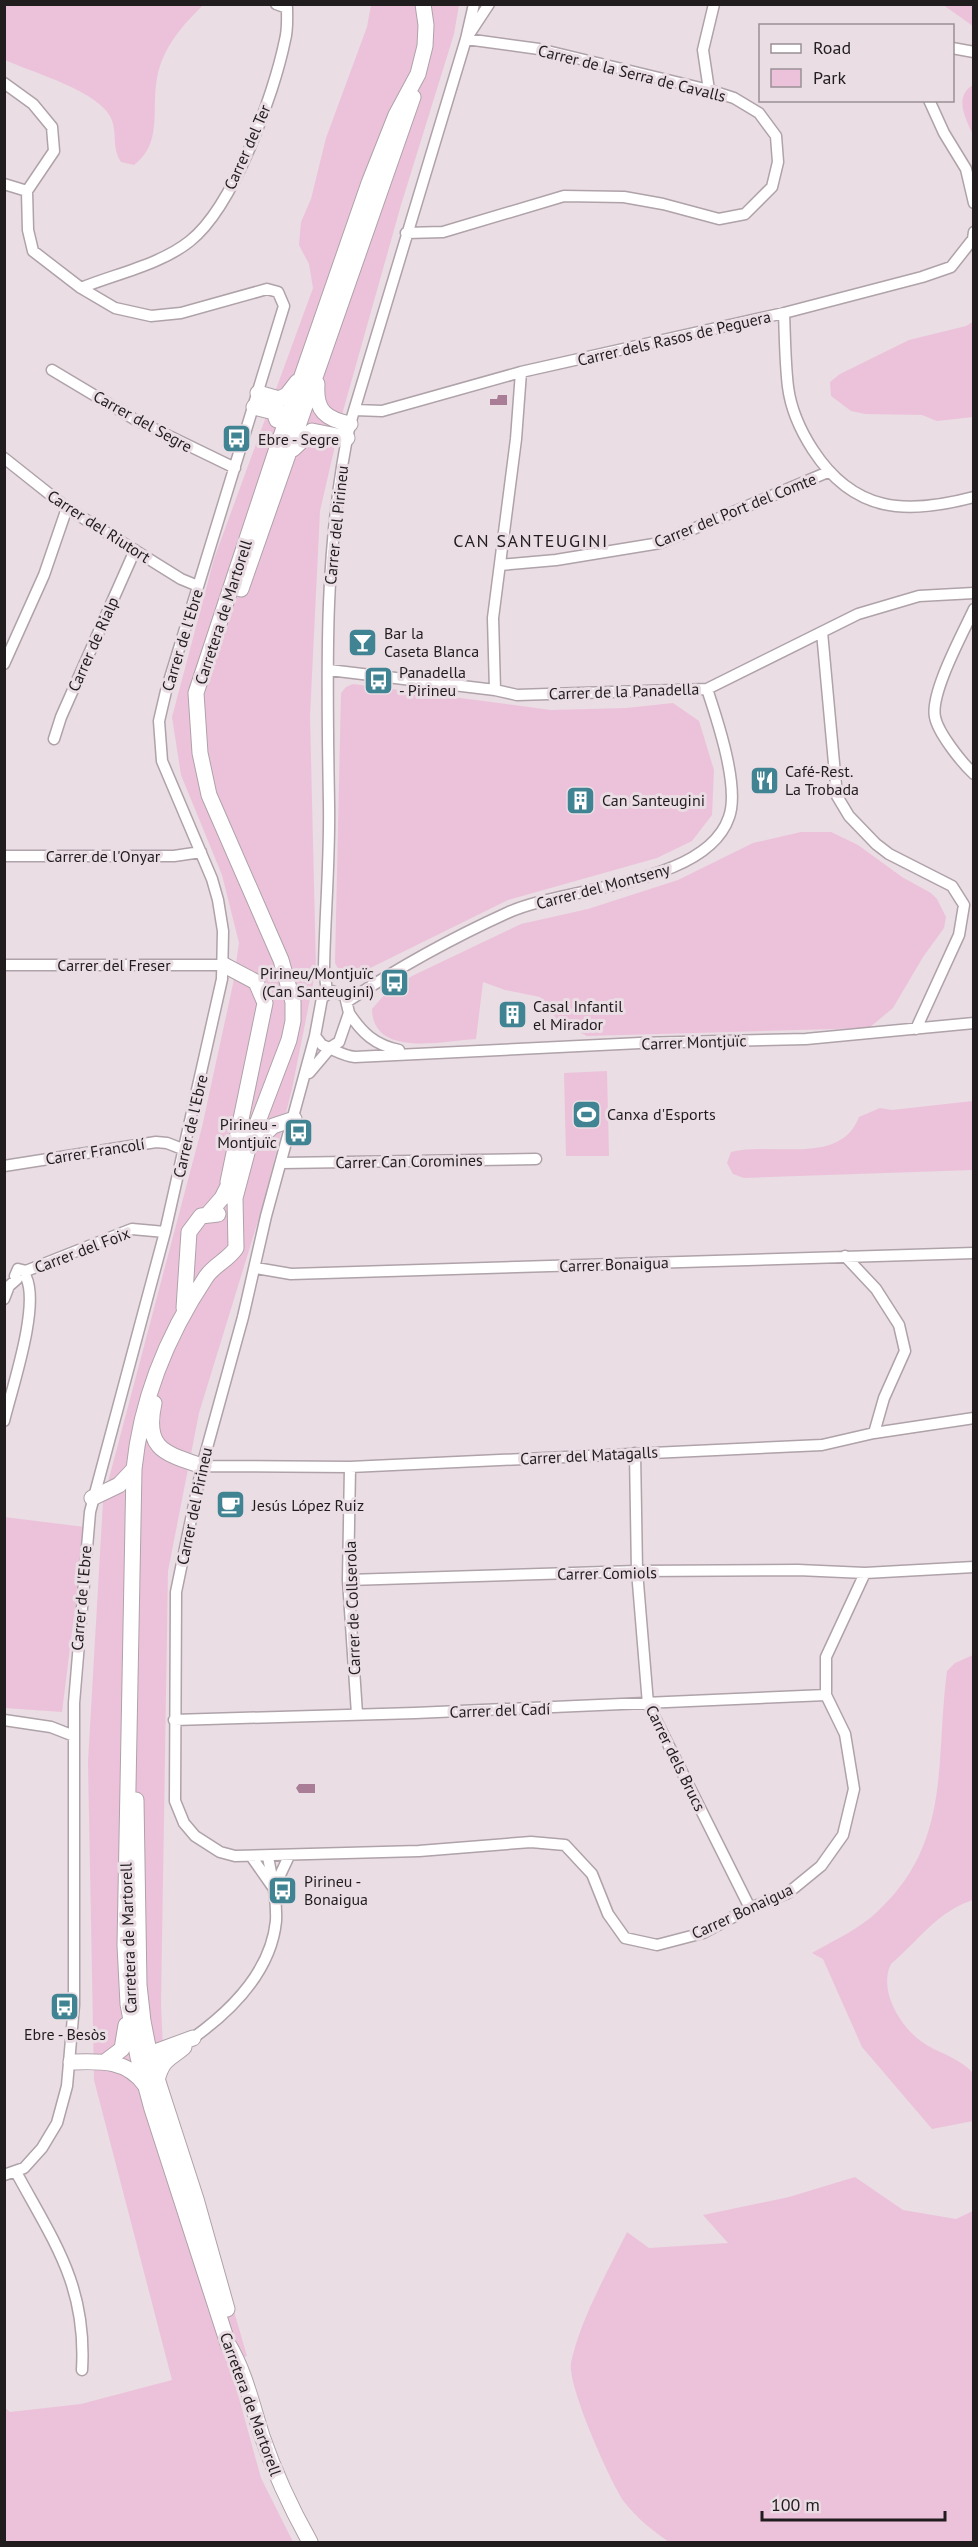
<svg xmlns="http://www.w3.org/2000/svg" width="978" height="2547" font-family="'PT Sans',sans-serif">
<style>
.green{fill:#ecc2da}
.water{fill:#a87d95}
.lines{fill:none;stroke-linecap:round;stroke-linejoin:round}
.minor-casing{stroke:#afa2a9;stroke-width:13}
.secondary-casing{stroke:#afa2a9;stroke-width:17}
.minor{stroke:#fff;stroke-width:10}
.secondary{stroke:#fff;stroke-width:15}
.labels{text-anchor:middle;stroke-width:6;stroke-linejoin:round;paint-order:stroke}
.street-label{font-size:16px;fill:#211d1f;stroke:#eadde4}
.poi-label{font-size:16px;fill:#211d1f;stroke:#eadde4;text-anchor:start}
.neighbourhood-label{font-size:18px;letter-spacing:1.5px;fill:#211d1f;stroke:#eadde4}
</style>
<rect width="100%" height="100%" fill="#eadde4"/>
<!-- green -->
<path class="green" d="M 5,4 L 203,5 C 182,26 163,47 157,78 C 151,110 163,143 134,165 L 121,162 C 111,146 118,134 111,118 C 99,91 31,72 5,60 Z
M 371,5 L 459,5 L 454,34 L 401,205 L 343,411 L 320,511 L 310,716 L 316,969 L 292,1089 L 262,1208 L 199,1413 L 168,1571 L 161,2004 L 164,2071 L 247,2356 L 229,2362 L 261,2478 L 293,2542 L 5,2542 L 4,2407 L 10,2412 L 81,2404 L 172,2380 L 94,2080 L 88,1762 L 103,1501 L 202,1127 L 233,984 L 239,943 L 222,875 L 181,775 L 172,717 L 214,559 L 313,288 L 309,264 L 299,245 L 301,222 L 311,199 L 326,138 L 367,27 Z
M 944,5 L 973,5 L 973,26 L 946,7 Z
M 973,85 L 973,135 C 966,119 953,97 973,85 Z
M 973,322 L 973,417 L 937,421 L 922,415 L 865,414 L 851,411 L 831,396 L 830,382 L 840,374 L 909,340 L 966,326 Z
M 353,684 L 551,710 L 626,708 L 673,703 L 699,721 L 714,770 L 712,815 L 692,841 L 657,858 L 508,900 L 352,977 L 341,974 L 335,963 L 341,693 L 346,687 Z
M 801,832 L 831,832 L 858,845 L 902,877 L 931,893 L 937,899 L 946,917 L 944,928 L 923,957 L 893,1008 L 869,1028 L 587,1036 L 559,1022 L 540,997 L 505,990 L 483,982 L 476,1039 C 442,1041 373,1058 372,1009 L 386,993 L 412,976 L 521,924 L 588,909 L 678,880 L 753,843 Z
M 607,1071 L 609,1156 L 566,1156 L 564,1073 Z
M 973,1101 L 973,1170 L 744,1178 L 733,1174 L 727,1163 L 731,1152 C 771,1141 840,1167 859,1117 L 880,1108 L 892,1110 Z
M 4,1517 L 85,1527 L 62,1712 L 5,1708 Z
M 973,1655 L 973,1900 C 939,1910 917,1942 891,1964 C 878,1990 900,2026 922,2042 C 938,2053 960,2058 973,2073 L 973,2121 L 932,2129 L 862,2047 L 823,1959 L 812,1953 C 834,1940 860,1929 878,1911 C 952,1842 935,1761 947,1671 L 955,1663 Z
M 855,2177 L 903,2210 L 956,2219 L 973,2211 L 973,2542 L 669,2542 C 653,2531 638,2519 625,2503 C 611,2484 567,2385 571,2363 C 580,2320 608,2271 627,2232 L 649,2248 L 728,2243 L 703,2215 L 789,2197 Z"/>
<!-- water -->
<path class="water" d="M 498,395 L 507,395 L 507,405 L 490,405 L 490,399 L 497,399 Z
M 299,1784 L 315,1784 L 315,1793 L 299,1793 L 296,1788 Z"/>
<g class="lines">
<defs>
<path id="minor" d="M 952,48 L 974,52
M 4,83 L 33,104 L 52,127 L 54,151 L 27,191 L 28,230 L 33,251 L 81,288 L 115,308 L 151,316 L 181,313 L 267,289 L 278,292 L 284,306 L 166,691 L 159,721 L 162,761 L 212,879 L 218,900 L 223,931 L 222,979 L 165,1232 L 90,1512 L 74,1703 L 74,2005 L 67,2086 L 57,2123 L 42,2148 L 24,2168 L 4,2175
M 709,90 L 703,50 L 714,4
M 929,100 L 944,133 L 966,169 L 974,203
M 4,184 L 27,191
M 406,233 L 443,232 L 564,196 L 624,197 L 663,204 L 719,219 L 745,214 L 772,187 L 778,162 L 776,136 L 759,113 L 734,98 L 709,90 L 539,49 L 466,39 L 489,4
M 81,288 C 115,274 160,265 190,241 C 234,206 274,94 285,40 C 288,29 287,18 287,8 L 276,4
M 784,313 C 785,337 785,362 788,387 C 791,410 800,430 813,450 C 854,513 906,515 974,497
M 52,370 L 134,419 L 235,468
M 355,410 L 382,411 L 521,372 L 784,313 L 922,277 L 951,267 L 973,239 L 974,232
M 4,458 L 67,508 L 181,579 L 198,586
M 500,565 L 556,560 L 660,543 L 828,472
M 974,609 C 963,633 930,693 935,717 C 938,733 962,763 974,774
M 822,632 L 837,796 L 849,816 L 876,844 L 889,854 L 952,886 L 964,905 L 959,935 L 916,1029
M 4,664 L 44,575 L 67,508
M 329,670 L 495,690 L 517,695 L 707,689 L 858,614 L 919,596 L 974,593
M 495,690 L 493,618 L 516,439 L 521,372
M 54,739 L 61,717 L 135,550
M 4,856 L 174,856 L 201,852
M 4,965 L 224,965
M 327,992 L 324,968 C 325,914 330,859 329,804 C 327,678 323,549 350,424 L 466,39 L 474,4
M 348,1001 C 398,968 452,938 507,913 C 565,886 706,886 729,817 C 740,787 717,719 707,689
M 349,1013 C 362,1033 375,1045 399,1050
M 315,1036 L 266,1216 L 243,1317 L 202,1466 L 176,1592 L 175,1801 L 184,1823 L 195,1836 L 220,1852 L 235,1856 L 419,1851 L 531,1842 L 565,1845 L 592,1874 L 608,1914 L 625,1938 L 657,1945 L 703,1933 L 750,1908 L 788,1893 L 821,1866 L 843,1835 L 854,1789 L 845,1734 L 826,1695 L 826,1657 L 865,1573
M 309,1073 L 331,1047 L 339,1042 L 349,1013 L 345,996 L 332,991 L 322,998 L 315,1036 L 322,1045 C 333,1049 343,1056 355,1057 L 640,1043 L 806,1039 L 974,1023
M 282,1163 L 536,1159
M 4,1166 L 156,1142 L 167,1143 L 185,1150
M 845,1256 L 876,1289 L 899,1325 L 905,1351 L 884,1398 L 874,1433
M 256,1268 L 291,1274 L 974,1253
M 15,1276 L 18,1269 L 26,1271 L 132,1229 L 165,1232
M 4,1299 L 9,1286 L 17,1279
M 4,1421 C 12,1388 40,1306 26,1277
M 635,1453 L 637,1571 L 648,1704 L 750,1908
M 202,1466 L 350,1467 L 822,1445 L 874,1433 L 974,1418
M 350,1467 L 348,1580 L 357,1714
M 348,1580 L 637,1571 L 798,1570 L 865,1573 L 974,1567
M 4,1720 L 51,1727 L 74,1736
M 174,1720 L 415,1713 L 826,1695
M 251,1856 L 272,1886
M 274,1888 L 289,1856
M 193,2038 C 232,2010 271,1971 276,1921 C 277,1899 272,1878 268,1857
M 16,2172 C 54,2242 87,2286 82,2370"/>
<path id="secondary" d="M 317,384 C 315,411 326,419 350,424
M 258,393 L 279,399 L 287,395 L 297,382
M 254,407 L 274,412 L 277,420
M 274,412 L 285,413 L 298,406
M 293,449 L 312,431 L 347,438
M 241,589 L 413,97
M 224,965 L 256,982 L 265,1003 L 228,1182
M 294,1119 L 273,1126 L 248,1149 L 235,1198 L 236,1248 C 228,1260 214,1265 206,1277 C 168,1334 141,1400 134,1469 L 125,1945 L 128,2004 L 138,2057 L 152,2109 L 228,2344 C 245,2372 252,2405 262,2436 C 275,2474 291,2508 310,2542
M 249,1145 L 289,1040 L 293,1021 L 293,1002 L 281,960 L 209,795 L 200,753 L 196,693 L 278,445 L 369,183 L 396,115 L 418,74 L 425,46 L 426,25 L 423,4
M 208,1214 L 222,1198 L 234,1174
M 184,1308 L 189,1232 L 201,1216 L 218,1214
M 154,1403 C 144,1449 164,1453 202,1466
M 92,1498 L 119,1485 L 134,1469
M 136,1800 L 139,1985 L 143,2021 L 150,2057 L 196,2199 L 227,2309
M 106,2061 L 122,2049 L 126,2025
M 71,2062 C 99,2061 127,2059 145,2085
M 148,2064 L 155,2052 L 193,2038
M 157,2080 C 163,2058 169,2060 184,2047"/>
</defs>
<!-- minor casing -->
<use href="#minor" class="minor-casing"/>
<!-- secondary casing -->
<use href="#secondary" class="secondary-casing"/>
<!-- minor -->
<use href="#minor" class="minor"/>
<!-- secondary -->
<use href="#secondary" class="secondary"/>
</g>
<!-- icons -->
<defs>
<symbol id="bus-square" viewBox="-11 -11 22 22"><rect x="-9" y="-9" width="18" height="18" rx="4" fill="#408493" stroke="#eadde4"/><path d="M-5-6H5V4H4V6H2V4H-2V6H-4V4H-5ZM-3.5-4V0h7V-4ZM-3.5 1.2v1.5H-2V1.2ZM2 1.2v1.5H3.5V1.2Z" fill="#fff"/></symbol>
<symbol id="bar-square" viewBox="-11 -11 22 22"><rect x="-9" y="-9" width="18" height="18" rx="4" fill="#408493" stroke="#eadde4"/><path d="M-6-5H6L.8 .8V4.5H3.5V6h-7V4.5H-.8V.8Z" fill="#fff"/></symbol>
<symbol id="restaurant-square" viewBox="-11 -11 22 22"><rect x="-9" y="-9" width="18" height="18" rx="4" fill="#408493" stroke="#eadde4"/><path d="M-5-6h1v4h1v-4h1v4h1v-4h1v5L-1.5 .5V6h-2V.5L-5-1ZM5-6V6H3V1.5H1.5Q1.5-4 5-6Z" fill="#fff"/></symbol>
<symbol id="building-square" viewBox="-11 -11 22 22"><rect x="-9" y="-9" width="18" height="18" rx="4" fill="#408493" stroke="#eadde4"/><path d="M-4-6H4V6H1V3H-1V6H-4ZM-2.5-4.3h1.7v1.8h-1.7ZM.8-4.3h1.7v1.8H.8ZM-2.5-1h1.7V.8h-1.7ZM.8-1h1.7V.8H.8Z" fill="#fff"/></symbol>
<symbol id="stadium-square" viewBox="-11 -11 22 22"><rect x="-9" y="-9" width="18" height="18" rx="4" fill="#408493" stroke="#eadde4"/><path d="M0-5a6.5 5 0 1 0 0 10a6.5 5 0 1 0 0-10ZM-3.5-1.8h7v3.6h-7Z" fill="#fff"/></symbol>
<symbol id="cafe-square" viewBox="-11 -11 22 22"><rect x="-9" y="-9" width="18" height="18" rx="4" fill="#408493" stroke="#eadde4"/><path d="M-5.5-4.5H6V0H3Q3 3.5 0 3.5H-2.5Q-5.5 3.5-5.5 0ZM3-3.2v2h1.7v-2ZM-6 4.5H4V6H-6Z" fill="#fff"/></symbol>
</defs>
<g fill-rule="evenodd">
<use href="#bus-square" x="220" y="422" width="33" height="33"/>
<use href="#bar-square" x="346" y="626" width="33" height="33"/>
<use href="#bus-square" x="362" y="664" width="33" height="33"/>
<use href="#restaurant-square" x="748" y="764" width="33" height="33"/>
<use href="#building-square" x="564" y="784" width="33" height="33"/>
<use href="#bus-square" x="378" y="966" width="33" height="33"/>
<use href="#building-square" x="496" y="998" width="33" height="33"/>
<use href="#stadium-square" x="570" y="1098" width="33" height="33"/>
<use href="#bus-square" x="282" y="1116" width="33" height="33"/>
<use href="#cafe-square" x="214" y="1488" width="33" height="33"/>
<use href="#bus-square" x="266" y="1874" width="33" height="33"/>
<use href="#bus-square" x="48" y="1990" width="33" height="33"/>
</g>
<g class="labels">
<!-- street labels -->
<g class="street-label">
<text transform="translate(632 73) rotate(14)" y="6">Carrer de la Serra de Cavalls</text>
<text transform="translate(247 147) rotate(-66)" y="6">Carrer del Ter</text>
<text transform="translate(674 338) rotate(-13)" y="6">Carrer dels Rasos de Peguera</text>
<text transform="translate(143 421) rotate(29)" y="6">Carrer del Segre</text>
<text transform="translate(735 510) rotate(-22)" y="6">Carrer del Port del Comte</text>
<text transform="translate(336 525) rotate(-84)" y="6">Carrer del Pirineu</text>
<text transform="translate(99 526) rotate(33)" y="6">Carrer del Riutort</text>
<text transform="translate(223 612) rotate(-72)" y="6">Carretera de Martorell</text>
<text transform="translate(182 640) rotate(-73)" y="6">Carrer de l'Ebre</text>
<text transform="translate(93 644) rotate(-66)" y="6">Carrer de Rialp</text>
<text transform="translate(624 691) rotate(-2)" y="6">Carrer de la Panadella</text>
<text x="103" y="862">Carrer de l'Onyar</text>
<text transform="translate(603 886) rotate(-15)" y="6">Carrer del Montseny</text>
<text x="114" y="971">Carrer del Freser</text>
<text transform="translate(694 1042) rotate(-2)" y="6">Carrer Montjuïc</text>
<text transform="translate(190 1126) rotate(-77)" y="6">Carrer de l'Ebre</text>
<text transform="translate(95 1151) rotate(-9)" y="6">Carrer Francolí</text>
<text transform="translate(409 1161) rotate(-1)" y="6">Carrer Can Coromines</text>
<text transform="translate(82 1250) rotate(-21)" y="6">Carrer del Foix</text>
<text transform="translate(614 1264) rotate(-2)" y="6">Carrer Bonaigua</text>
<text transform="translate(589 1455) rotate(-3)" y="6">Carrer del Matagalls</text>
<text transform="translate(194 1506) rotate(-78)" y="6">Carrer del Pirineu</text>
<text transform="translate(607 1573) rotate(-1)" y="6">Carrer Comiols</text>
<text transform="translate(81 1598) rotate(-85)" y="6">Carrer de l'Ebre</text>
<text transform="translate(352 1608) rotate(-92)" y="6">Carrer de Collserola</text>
<text transform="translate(500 1710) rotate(-2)" y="6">Carrer del Cadí</text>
<text transform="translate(676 1758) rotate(64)" y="6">Carrer dels Brucs</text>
<text transform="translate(742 1911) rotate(-25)" y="6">Carrer Bonaigua</text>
<text transform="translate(128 1938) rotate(-92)" y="6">Carretera de Martorell</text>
<text transform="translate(251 2404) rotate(70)" y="6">Carretera de Martorell</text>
</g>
<!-- poi labels -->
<g class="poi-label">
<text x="258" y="445">Ebre - Segre</text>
<text x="384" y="639">Bar la<tspan x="384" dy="18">Caseta Blanca</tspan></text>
<text x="399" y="678">Panadella<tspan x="399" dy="18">- Pirineu</tspan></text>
<text x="785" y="777">Café-Rest.<tspan x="785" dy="18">La Trobada</tspan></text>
<text x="602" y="806">Can Santeugini</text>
<text x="374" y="979" text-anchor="end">Pirineu/Montjuïc<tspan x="374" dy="18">(Can Santeugini)</tspan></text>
<text x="533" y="1012">Casal Infantil<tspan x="533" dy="18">el Mirador</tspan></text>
<text x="607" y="1120">Canxa d'Esports</text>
<text x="277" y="1130" text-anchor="end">Pirineu -<tspan x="277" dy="18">Montjuïc</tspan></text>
<text x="252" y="1511">Jesús López Ruiz</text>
<text x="304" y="1887">Pirineu -<tspan x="304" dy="18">Bonaigua</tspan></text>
<text x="65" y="2040" text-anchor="middle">Ebre - Besòs</text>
</g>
<!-- neighbourhood labels -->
<g class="neighbourhood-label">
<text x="531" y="547">CAN SANTEUGINI</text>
</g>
</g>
<!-- border -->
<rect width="978" height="2547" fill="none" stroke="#211d1f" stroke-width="12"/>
<!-- legend -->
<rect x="759" y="24" width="195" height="78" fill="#eadde4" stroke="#9a9095" stroke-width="1.5"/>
<rect x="771" y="44" width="30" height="9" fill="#ffffff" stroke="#9a9095" stroke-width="1.5"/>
<text x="813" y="54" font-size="18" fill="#211d1f">Road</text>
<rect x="771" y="69" width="30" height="18" fill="#ecc2da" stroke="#9a9095" stroke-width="1.5"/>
<text x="813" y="84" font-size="18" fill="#211d1f">Park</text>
<!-- scale -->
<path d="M762 2511v9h183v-9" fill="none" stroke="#211d1f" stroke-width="3"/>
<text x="771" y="2511" font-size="18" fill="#211d1f" stroke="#eadde4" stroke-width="4.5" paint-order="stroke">100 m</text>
</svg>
